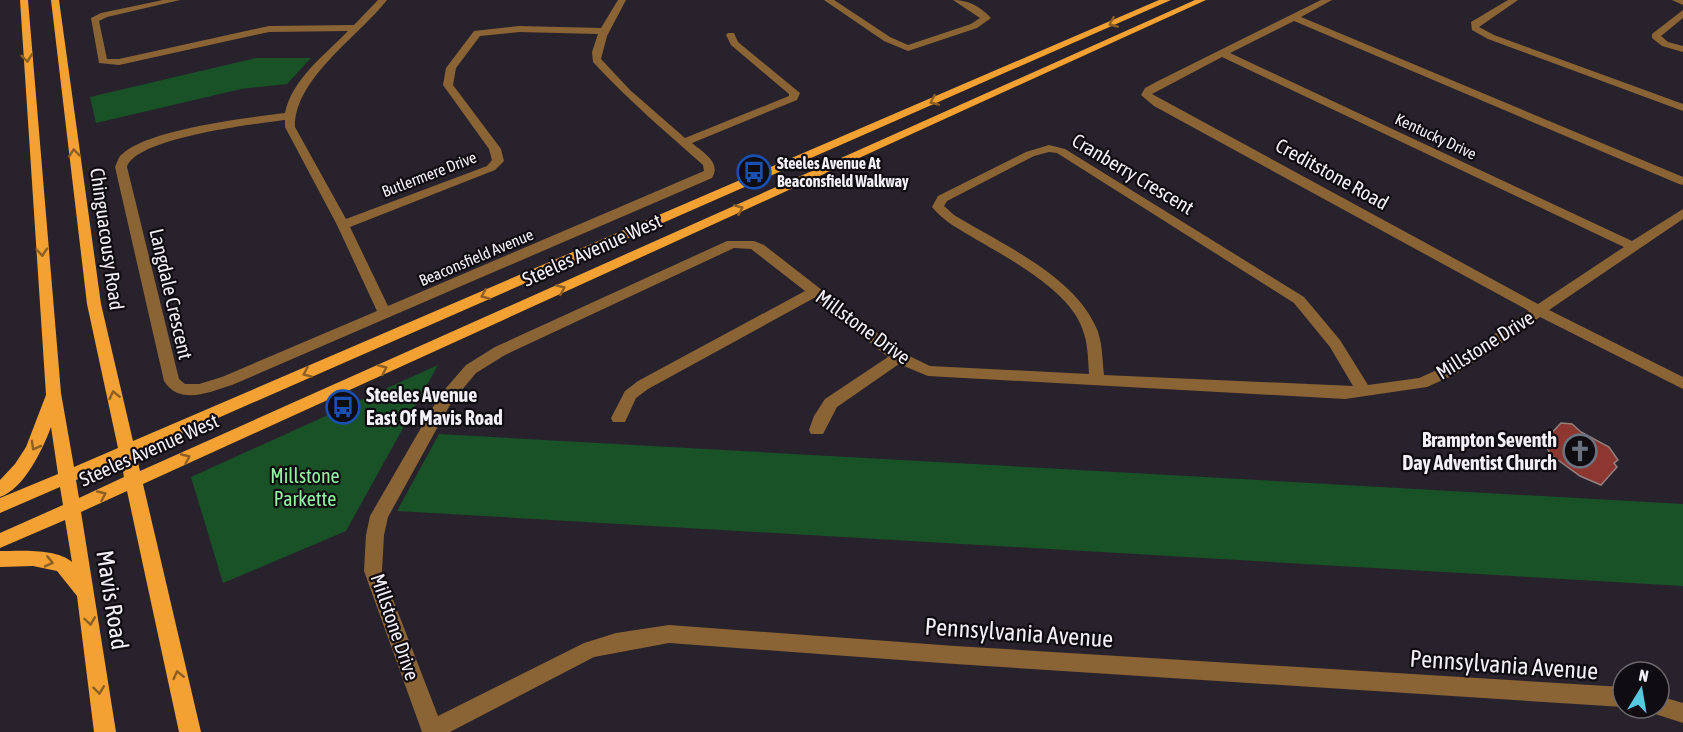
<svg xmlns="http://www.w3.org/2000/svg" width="1683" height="732" font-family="'Asap Condensed',sans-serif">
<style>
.green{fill:#195227}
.building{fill:#8e3730;stroke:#93817f;stroke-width:1.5}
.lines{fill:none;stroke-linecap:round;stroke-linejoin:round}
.minor{fill:#8b6435;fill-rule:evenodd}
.major{fill:#f3a132;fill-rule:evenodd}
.oneway{stroke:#8c5e24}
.labels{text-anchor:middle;stroke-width:4.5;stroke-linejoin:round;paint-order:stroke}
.far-street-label{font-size:16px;fill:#f3eff7;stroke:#0f0d12}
.far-poi-label{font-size:16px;font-weight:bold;fill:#f3eff7;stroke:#0f0d12;text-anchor:start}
.street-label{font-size:20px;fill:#f3eff7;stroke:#0f0d12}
.poi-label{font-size:20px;font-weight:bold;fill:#f3eff7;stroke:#0f0d12;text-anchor:start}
.park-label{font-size:20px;fill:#90f5a1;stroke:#0f0d12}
.near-street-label{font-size:24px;fill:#f3eff7;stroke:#0f0d12}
</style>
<rect width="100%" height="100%" fill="#28222d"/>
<!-- green -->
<path class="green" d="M 256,58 L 311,58 L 287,84 L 241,89 L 96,123 L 90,97 Z
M 438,365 L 346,531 L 223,583 L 191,477 Z
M 439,434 L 1683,504 L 1683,586 L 397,511 Z"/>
<!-- building -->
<path class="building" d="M 1561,423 L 1572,424 L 1581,432 L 1609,447 L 1618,460 L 1614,463 L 1617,467 L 1601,485 L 1580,476 L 1550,454 L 1544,441 Z"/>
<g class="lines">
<!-- minor -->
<path class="minor" d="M 163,0 L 180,0 L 107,17 L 99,21 L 107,59 L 119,59 L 269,26 L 354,25 L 378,0 L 387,0 C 359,36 294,79 295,127 L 346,219 L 487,166 L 492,160 L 489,149 L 443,85 L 446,68 L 474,31 L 519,26 L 601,28 L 618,0 L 626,0 L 607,36 L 601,59 L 630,90 L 685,138 L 789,96 L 789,94 L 731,45 L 726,35 L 728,33 L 734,33 L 738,42 L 800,93 L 797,100 L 692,143 C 702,152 722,162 712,178 L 232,385 C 209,392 180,406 164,381 L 115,167 C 117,163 118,158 121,155 C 148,129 247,118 285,113 C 292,79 325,55 348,31 L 269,32 L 119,65 L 99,63 L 91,18 L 101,13 ZM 519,32 L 598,34 L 592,52 L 593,62 C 628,100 666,132 703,165 L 704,171 L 388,306 L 350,227 L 495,170 L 504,161 L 501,149 L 453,85 L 456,68 L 480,36 ZM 285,120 L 285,127 L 337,225 L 377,311 L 222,377 L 199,384 L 185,384 L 179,379 L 127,167 C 136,138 254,124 285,120 Z
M 824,0 L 834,0 L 890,37 L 908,45 L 971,24 L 980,18 L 953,0 C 968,0 980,6 991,18 L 977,28 L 908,51 L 884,41 Z
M 1321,0 L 1332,0 L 1301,17 L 1683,177 L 1683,185 L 1679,184 L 1294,21 L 1230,53 L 1632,241 L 1683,209 L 1683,219 L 1549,310 L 1683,377 L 1683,389 L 1540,317 L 1456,374 L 1427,387 L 1345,399 L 928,376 L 899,364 L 837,407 L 823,434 L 811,434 L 809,430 L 814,416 L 825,399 L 888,357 L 814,298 L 648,389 L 636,398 L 625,422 L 613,422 L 611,418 L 625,391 L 638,381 L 805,291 L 751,249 L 734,248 L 505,355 L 476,373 L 451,403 L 388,517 L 384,535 L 382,571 L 438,716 L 584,643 L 616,633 L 669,625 L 955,646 L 1623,687 L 1623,707 L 955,664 L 669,643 L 594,657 L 450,732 L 422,732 L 364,571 L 366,535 L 370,516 L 440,395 L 466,365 L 495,347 L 727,241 L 754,241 L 764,245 L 903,353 L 930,366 L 1089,374 C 1088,359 1088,342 1082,328 C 1069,291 1010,259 977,240 C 961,230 944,222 932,207 L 938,196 L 1026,152 L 1049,145 L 1065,149 L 1304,297 L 1340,340 L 1368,385 L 1419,378 L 1446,366 L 1529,311 L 1154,106 L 1141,95 L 1145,88 L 1156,82 ZM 1222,57 L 1624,247 L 1538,304 L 1152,94 ZM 1049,152 L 1057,153 L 1294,303 L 1330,347 L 1353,386 L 1104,375 C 1102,359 1103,340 1095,325 C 1072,275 1000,243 954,215 L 944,206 L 947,201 L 1034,156 Z
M 1508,0 L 1518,0 L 1479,27 L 1494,35 L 1683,104 L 1683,111 L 1488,39 L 1472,30 L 1471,22 Z
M 1672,0 L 1683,0 L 1683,5 Z
M 1683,10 L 1683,18 L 1661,36 L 1668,42 L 1683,46 L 1683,52 L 1662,46 L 1652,38 L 1652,34 Z
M 1659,696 L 1683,703 L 1683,723 L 1652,713 L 1650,708 L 1659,708 Z"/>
<!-- major -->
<path class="major" d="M 20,0 L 28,0 L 61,393 L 74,467 L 118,448 L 87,304 L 51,0 L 59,0 L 101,304 L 133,441 L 1159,0 L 1171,0 L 136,454 L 140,471 L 1195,0 L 1206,0 L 143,484 L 201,732 L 179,732 L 127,491 L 81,512 L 116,732 L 94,732 L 77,596 L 57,571 L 33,566 L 0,567 L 0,551 C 20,551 56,548 72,562 L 65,520 L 0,548 L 0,533 L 63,505 L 60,487 L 0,513 L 0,498 L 58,474 L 51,427 C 43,449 24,489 0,497 L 0,480 L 15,464 L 26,447 L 46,395 ZM 121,461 L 124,477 L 79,498 L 76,480 Z"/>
</g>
<!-- one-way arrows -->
<defs><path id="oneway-chevron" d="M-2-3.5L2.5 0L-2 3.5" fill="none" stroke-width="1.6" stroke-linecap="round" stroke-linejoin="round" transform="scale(1.5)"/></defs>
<g class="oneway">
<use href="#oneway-chevron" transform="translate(1113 23) rotate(157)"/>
<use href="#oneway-chevron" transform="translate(27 58) rotate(83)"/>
<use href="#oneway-chevron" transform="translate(934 101) rotate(157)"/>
<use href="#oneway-chevron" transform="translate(74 153) rotate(-96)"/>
<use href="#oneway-chevron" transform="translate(739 209) rotate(-24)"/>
<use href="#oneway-chevron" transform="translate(42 252) rotate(85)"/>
<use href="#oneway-chevron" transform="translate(561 289) rotate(-24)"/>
<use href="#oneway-chevron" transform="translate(485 295) rotate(157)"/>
<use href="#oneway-chevron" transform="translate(383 369) rotate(-24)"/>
<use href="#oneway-chevron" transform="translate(307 373) rotate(156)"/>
<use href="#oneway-chevron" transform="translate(114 395) rotate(-102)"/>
<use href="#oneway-chevron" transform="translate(35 446) rotate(119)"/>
<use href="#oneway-chevron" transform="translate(186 458) rotate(-24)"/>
<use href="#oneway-chevron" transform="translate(102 495) rotate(-24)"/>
<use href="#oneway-chevron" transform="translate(49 562) rotate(13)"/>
<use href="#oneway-chevron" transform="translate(90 621) rotate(82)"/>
<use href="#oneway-chevron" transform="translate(178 675) rotate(-103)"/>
<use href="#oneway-chevron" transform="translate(99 690) rotate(83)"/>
</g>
<!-- icons -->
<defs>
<symbol id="bus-ring" viewBox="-11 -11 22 22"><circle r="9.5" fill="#0f0d12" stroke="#1a4fb4" stroke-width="1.5"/><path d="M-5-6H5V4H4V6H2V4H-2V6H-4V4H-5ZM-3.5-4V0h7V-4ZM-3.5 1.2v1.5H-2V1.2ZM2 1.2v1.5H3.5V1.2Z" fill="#1a4fb4"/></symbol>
<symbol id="church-ring" viewBox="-11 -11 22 22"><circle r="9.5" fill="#0f0d12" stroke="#6b7280" stroke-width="1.5"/><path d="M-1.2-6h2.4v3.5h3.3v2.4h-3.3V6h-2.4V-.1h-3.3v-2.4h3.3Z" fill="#6b7280"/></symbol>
</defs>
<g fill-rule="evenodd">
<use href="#bus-ring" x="735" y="153" width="38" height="38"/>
<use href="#bus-ring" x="324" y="388" width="38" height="38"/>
<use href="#church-ring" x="1561" y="432" width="38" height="38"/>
</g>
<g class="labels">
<!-- far-street labels -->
<g class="far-street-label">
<text transform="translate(1436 136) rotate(25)" y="6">Kentucky Drive</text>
<text transform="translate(429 174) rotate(-21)" y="6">Butlermere Drive</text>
<text transform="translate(476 257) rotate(-23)" y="6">Beaconsfield Avenue</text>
</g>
<!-- far-poi labels -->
<g class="far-poi-label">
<text x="777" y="169">Steeles Avenue At<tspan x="777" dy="18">Beaconsfield Walkway</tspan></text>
</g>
<!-- street labels -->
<g class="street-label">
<text transform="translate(1133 174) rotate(31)" y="7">Cranberry Crescent</text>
<text transform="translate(1332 174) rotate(29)" y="7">Creditstone Road</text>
<text transform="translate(107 239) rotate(82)" y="7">Chinguacousy Road</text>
<text transform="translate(592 250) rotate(-24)" y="7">Steeles Avenue West</text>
<text transform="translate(171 294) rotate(77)" y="7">Langdale Crescent</text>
<text transform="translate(863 327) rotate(36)" y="7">Millstone Drive</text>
<text transform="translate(1485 345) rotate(-32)" y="7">Millstone Drive</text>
<text transform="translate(149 450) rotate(-24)" y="7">Steeles Avenue West</text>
<text transform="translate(395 627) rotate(71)" y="7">Millstone Drive</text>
</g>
<!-- poi labels -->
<g class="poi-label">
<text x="366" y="402">Steeles Avenue<tspan x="366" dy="23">East Of Mavis Road</tspan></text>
<text x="1557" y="447" text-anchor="end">Brampton Seventh<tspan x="1557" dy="23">Day Adventist Church</tspan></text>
</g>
<!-- park labels -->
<g class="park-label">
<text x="305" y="483">Millstone<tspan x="305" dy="23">Parkette</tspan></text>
</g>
<!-- near-street labels -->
<g class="near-street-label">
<text transform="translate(112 600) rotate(81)" y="8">Mavis Road</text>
<text transform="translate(1019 633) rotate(4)" y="8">Pennsylvania Avenue</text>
<text transform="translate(1504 665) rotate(4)" y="8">Pennsylvania Avenue</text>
</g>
</g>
<!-- north arrow -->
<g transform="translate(1641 690) rotate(11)"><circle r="28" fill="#0f0d12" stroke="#6a676e" stroke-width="1.5"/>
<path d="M0-4.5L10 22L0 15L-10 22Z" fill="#56c9e1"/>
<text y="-9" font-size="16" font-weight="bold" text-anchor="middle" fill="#f3eff7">N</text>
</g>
</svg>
